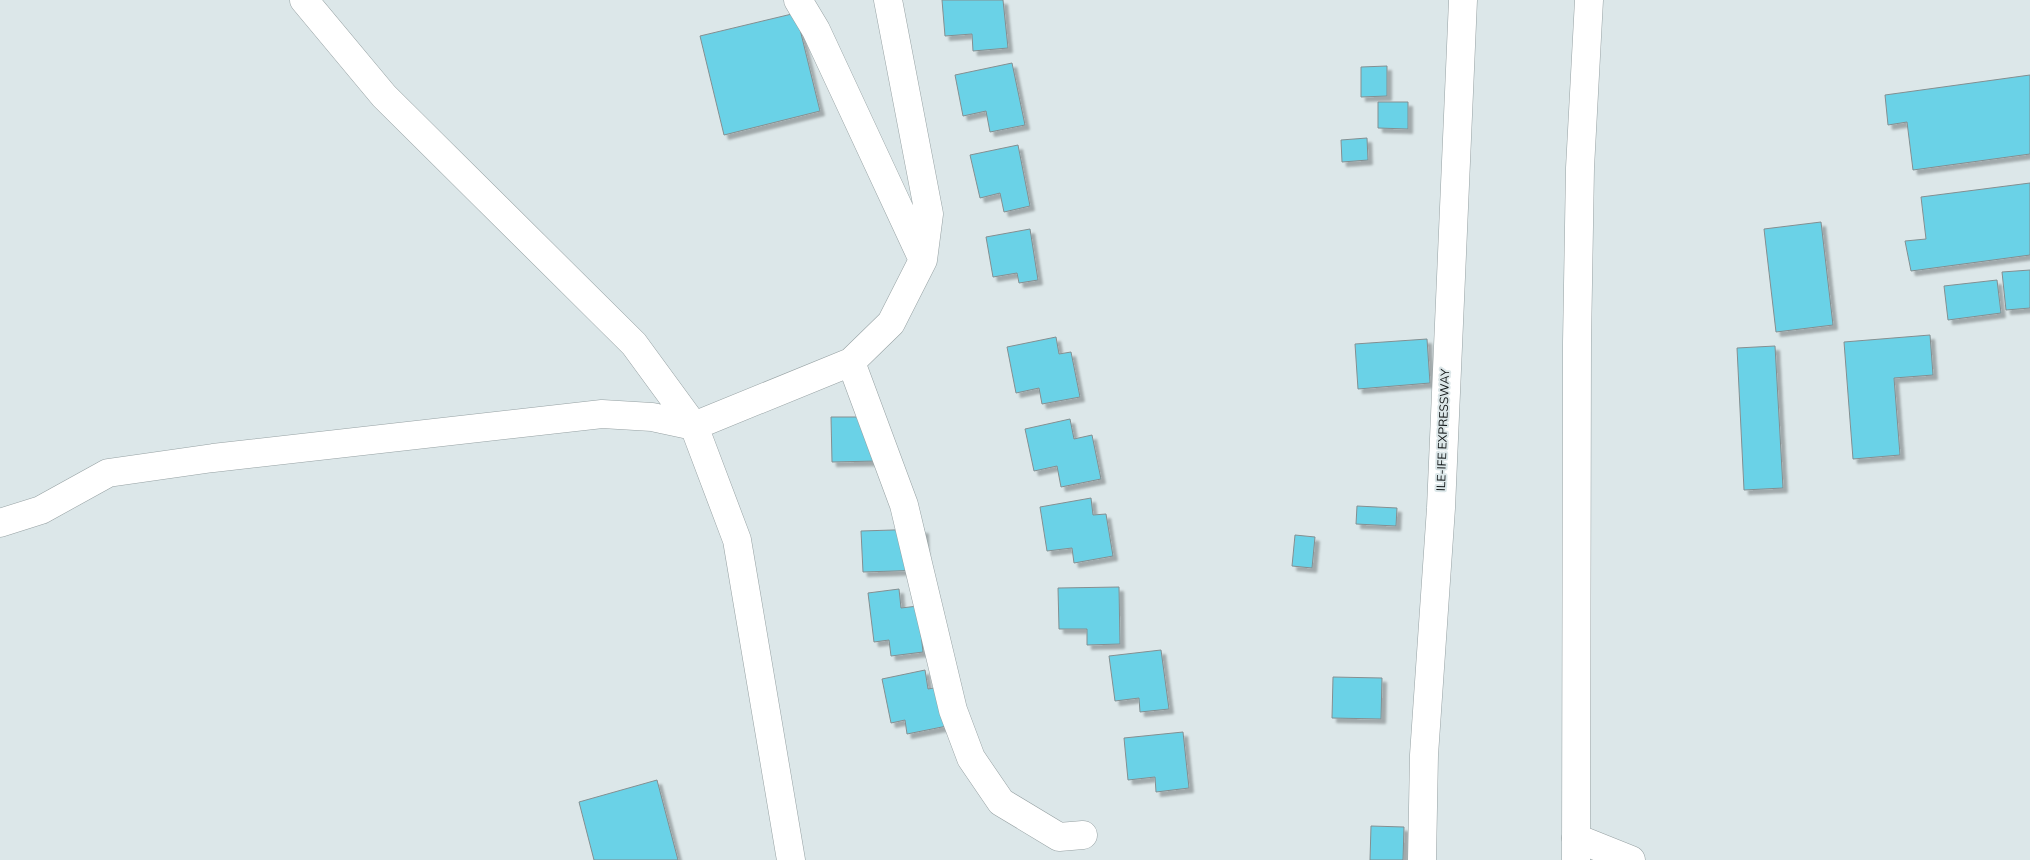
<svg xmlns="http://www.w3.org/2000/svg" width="2030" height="860" font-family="Mulish,sans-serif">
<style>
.building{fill:#6bd2e7;stroke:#848f91;filter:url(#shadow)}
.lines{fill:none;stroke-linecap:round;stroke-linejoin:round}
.minor-casing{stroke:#96a1a3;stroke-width:29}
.trunk-casing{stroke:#96a1a3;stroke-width:29}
.minor{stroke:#fff;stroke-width:28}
.trunk{stroke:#fff;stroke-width:28}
.labels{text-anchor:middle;stroke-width:4;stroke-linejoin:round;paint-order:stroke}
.street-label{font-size:12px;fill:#0f1314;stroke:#dce7e9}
</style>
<defs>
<filter id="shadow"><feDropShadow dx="4.5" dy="4.5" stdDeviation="1" flood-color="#0004"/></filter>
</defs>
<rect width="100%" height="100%" fill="#dce7e9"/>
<!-- building -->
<path class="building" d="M 942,0 L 1003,0 L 1008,48 L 973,51 L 972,34 L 945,36 Z
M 796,13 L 820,111 L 724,135 L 700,36 Z
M 1012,63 L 1025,125 L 990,132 L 986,111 L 963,116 L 955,75 Z
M 1387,66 L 1387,96 L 1361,97 L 1361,67 Z
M 2030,75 L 2030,154 L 1913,170 L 1907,122 L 1888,125 L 1885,95 Z
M 1378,102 L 1408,102 L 1408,129 L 1378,128 Z
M 1367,138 L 1368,160 L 1342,162 L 1341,140 Z
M 1018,145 L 1030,206 L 1004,212 L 1000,193 L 980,198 L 970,155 Z
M 2030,183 L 2030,255 L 1911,271 L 1905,241 L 1926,239 L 1921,197 Z
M 1821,222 L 1833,325 L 1776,332 L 1764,229 Z
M 1030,229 L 1038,280 L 1019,283 L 1017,273 L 993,277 L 986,237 Z
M 2030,270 L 2030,308 L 2006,310 L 2002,272 Z
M 1997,280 L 2001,313 L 1948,320 L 1944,286 Z
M 1930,335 L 1933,375 L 1894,378 L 1900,455 L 1853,459 L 1844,342 Z
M 1056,337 L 1059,354 L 1071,352 L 1080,397 L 1042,404 L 1039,388 L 1016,393 L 1007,347 Z
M 1427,339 L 1430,383 L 1358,389 L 1355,344 Z
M 1775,346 L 1783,488 L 1744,490 L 1737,348 Z
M 831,417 L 876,417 L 876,461 L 832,462 Z
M 1070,419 L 1074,439 L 1092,435 L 1101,479 L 1061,487 L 1057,466 L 1034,471 L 1025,429 Z
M 1091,498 L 1093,515 L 1106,514 L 1113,556 L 1074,563 L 1072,548 L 1047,551 L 1040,507 Z
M 1357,506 L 1397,508 L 1396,526 L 1356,524 Z
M 924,529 L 925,570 L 863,572 L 861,531 Z
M 1295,535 L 1315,537 L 1312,568 L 1292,566 Z
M 1119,587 L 1120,644 L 1087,645 L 1087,629 L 1059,629 L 1058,588 Z
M 899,589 L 901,608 L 918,606 L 923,652 L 891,656 L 889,640 L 874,642 L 868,593 Z
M 1161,650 L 1169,709 L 1140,712 L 1139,698 L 1115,701 L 1109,656 Z
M 925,670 L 928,689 L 945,686 L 952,725 L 907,734 L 905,720 L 891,723 L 882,679 Z
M 1333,677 L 1382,678 L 1381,719 L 1332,718 Z
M 1183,732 L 1189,788 L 1156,792 L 1155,777 L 1128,780 L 1124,738 Z
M 657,780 L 678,860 L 594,860 L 579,802 Z
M 1371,826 L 1404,827 L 1403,860 L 1370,860 Z"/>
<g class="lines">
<defs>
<path id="minor" d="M 304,0 L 384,96 L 634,344 L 694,426 L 737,540 L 791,860
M 798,0 L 816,30 L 923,260
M 851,362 L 904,505 L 953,710 L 971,758 L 1001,802 L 1059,837 L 1083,835
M 0,523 L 41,510 L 108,473 L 213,458 L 602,414 L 652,417 L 694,426 L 851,362 L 891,323 L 923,260 L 929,214 L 888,0
M 1576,838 L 1631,860"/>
<path id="trunk" d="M 1422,860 L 1424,755 L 1441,508 L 1463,0
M 1576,860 L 1577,342 L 1580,168 L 1589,0"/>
</defs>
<!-- minor casing -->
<use href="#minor" class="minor-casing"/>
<!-- trunk casing -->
<use href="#trunk" class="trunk-casing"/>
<!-- minor -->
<use href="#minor" class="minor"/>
<!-- trunk -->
<use href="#trunk" class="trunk"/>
</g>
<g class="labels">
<!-- street labels -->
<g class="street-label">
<text transform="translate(1443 430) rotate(-88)" y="4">ILE-IFE EXPRESSWAY</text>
</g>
</g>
</svg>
